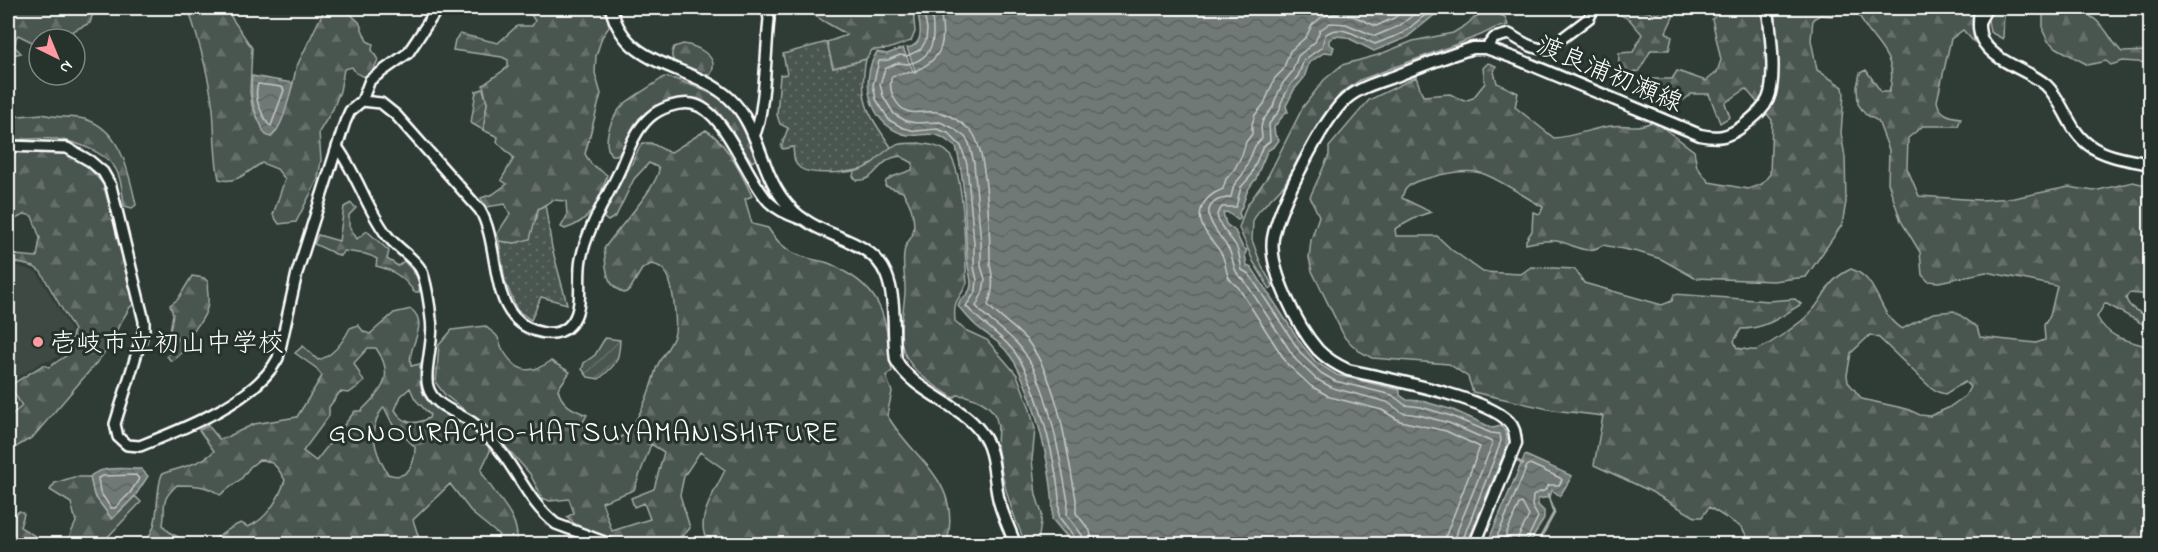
<svg xmlns="http://www.w3.org/2000/svg" width="2158" height="552" font-family="'Indie Flower','Klee One',sans-serif">
<style>
.built{fill:#3c4842}
.grass{fill:url(#grass-dots);stroke:#a4aaa7;stroke-width:1.5}
.forest{fill:url(#forest-firs);stroke:#a4aaa7;stroke-width:1.5;fill-rule:evenodd}
.garden{fill:url(#garden-furrows);stroke:#a4aaa7;stroke-width:1.5}
.water{fill:url(#water-waves);stroke:#a9afac;stroke-width:1.5}
.lines{fill:none;stroke-linecap:round;stroke-linejoin:round}
.shore{stroke:#c6c9c8;stroke-width:1.5}
.stream{stroke:#a9afac;stroke-width:3}
.minor-casing{stroke:#fff;stroke-width:14}
.major-casing{stroke:#fff;stroke-width:15}
.minor{stroke:#26332d;stroke-width:9}
.major{stroke:#26332d;stroke-width:10}
.poi-dot{fill:#ff9aa2;stroke:#26332d;stroke-width:2}
.labels{text-anchor:middle;stroke-width:6;stroke-linejoin:round;paint-order:stroke}
.street-label{font-size:26px;fill:#fff;stroke:#26332d}
.poi-label{font-size:26px;fill:#fff;stroke:#26332d;text-anchor:start}
.quarter-label{font-size:28px;letter-spacing:1.5px;fill:#fff;stroke:#26332d}
</style>
<defs>
<pattern id="grass-dots" width="8" height="8" patternUnits="userSpaceOnUse" patternTransform="scale(1.5)"><rect width="8" height="8" fill="#4a544f"/><path d="M2 2h.1M6 6h.1" fill="none" stroke="#656e69" stroke-width="1.8" stroke-linecap="round"/></pattern>
<pattern id="forest-firs" width="22" height="20" patternUnits="userSpaceOnUse" patternTransform="scale(1.5)"><rect width="22" height="20" fill="#4a544f"/><path d="M5 1l3.5 6h-7zM16 11l3.5 6h-7z" fill="#656e69"/></pattern>
<pattern id="garden-furrows" width="10" height="10" patternUnits="userSpaceOnUse" patternTransform="scale(1.5)"><rect width="10" height="10" fill="#4a544f"/><path d="M-1 1l2-2M0 10L10 0M9 11l2-2" fill="none" stroke="#656e69"/></pattern>
<pattern id="water-waves" width="16" height="10" patternUnits="userSpaceOnUse" patternTransform="scale(1.5)"><rect width="16" height="10" fill="#707975"/><path d="M0 5q4-4 8 0t8 0" fill="none" stroke="#5e6260"/></pattern>
</defs>
<rect width="100%" height="100%" fill="#2f3b35"/>
<filter id="ink" filterUnits="userSpaceOnUse"><feTurbulence type="fractalNoise" baseFrequency=".0167" numOctaves="2"/><feDisplacementMap in="SourceGraphic" scale="12" xChannelSelector="R" yChannelSelector="G"/><feConvolveMatrix kernelMatrix="1 2 1 2 8 2 1 2 1" color-interpolation-filters="sRGB"/></filter>
<g filter="url(#ink)">
<!-- built -->
<path class="built" d="M 8,263 L 37,272 L 71,330 L 65,353 L 50,361 L 44,361 L 10,382 L 8,388 L 21,406 L 8,415 Z"/>
<!-- grass -->
<path class="grass" d="M 827,42 L 833,68 L 866,59 C 858,101 868,113 891,147 C 885,153 878,162 870,166 C 858,173 811,176 800,168 C 793,163 794,155 793,147 L 783,149 L 781,147 L 788,128 L 780,124 L 777,115 L 780,75 L 787,74 L 783,54 Z
M 545,204 L 552,248 L 567,304 L 541,297 L 531,320 L 517,310 L 505,281 L 499,241 L 515,243 L 537,218 L 538,209 Z"/>
<!-- forest -->
<path class="forest" d="M 8,8 L 106,8 L 93,13 L 90,23 L 60,37 L 39,39 L 39,42 L 32,42 L 18,35 L 16,38 L 15,47 L 21,53 L 8,56 Z
M 188,8 L 228,8 L 231,17 L 252,48 L 250,92 L 252,106 L 266,135 L 271,137 L 276,132 L 293,83 L 296,68 L 325,8 L 345,9 L 359,22 L 367,41 L 373,44 L 372,50 L 378,60 L 372,72 L 366,78 L 356,73 L 352,67 L 344,69 L 340,91 L 333,109 L 319,132 L 321,160 L 318,179 L 296,222 L 279,224 L 273,215 L 285,179 L 277,169 L 262,163 C 248,171 236,185 219,179 C 214,156 215,132 213,109 C 209,74 199,41 188,8 Z
M 527,8 L 606,8 L 609,27 L 602,37 L 596,56 L 595,73 L 601,94 L 585,154 L 591,164 L 607,175 C 600,199 592,221 565,229 L 561,227 L 567,216 L 566,201 L 553,200 L 538,209 L 530,239 L 515,243 L 499,241 L 497,234 L 510,214 L 505,204 L 486,207 L 481,198 L 493,194 L 507,184 L 501,180 L 514,158 L 497,142 L 498,137 L 483,130 L 487,103 L 483,85 L 508,67 L 508,60 L 502,57 L 453,50 L 455,40 L 460,34 L 498,43 L 517,26 L 532,26 L 535,21 Z
M 806,8 L 913,8 L 915,32 L 911,41 L 888,49 L 872,50 L 866,59 L 833,68 L 827,42 L 847,35 C 833,25 817,20 806,8 Z
M 1606,8 L 1630,8 L 1658,14 L 1662,8 L 1674,15 L 1666,32 L 1672,37 L 1669,50 L 1651,50 L 1639,71 L 1618,75 L 1619,53 L 1633,52 L 1642,34 L 1629,19 Z
M 1725,8 L 1837,8 L 1832,16 L 1820,15 L 1813,19 L 1811,40 L 1817,70 L 1843,87 L 1844,94 L 1841,133 L 1845,157 L 1846,202 L 1842,225 L 1806,277 L 1773,281 L 1695,278 L 1661,259 L 1638,252 L 1603,245 C 1584,257 1574,243 1556,241 C 1546,240 1535,242 1526,244 L 1526,240 L 1532,231 L 1533,212 L 1540,214 L 1543,207 C 1528,199 1496,177 1481,173 C 1463,169 1443,174 1425,179 C 1415,181 1404,186 1402,198 L 1431,212 L 1419,216 L 1395,229 L 1396,236 L 1437,236 L 1452,250 L 1483,272 L 1521,274 L 1531,267 L 1575,269 L 1584,283 L 1662,305 L 1672,301 L 1674,294 L 1769,301 L 1795,299 L 1801,304 C 1781,317 1765,329 1741,329 L 1734,341 L 1737,348 C 1743,349 1750,351 1756,350 C 1767,347 1802,322 1810,313 C 1827,296 1825,281 1851,269 C 1880,278 1877,315 1902,329 L 1933,313 L 1954,311 L 1977,327 L 1980,337 L 2036,343 L 2045,340 L 2044,325 L 2050,316 L 2057,286 L 1986,272 L 1939,282 L 1928,281 L 1922,275 L 1920,252 L 1901,221 L 1888,183 L 1889,150 L 1878,121 L 1865,114 L 1858,104 L 1857,87 L 1860,73 L 1866,70 L 1881,92 L 1889,92 C 1902,52 1865,41 1857,8 L 1976,8 L 1974,42 L 1963,30 L 1951,39 L 1937,101 C 1939,114 1950,117 1961,118 L 1958,126 L 1923,126 L 1908,138 L 1907,168 L 1919,196 L 1980,200 L 2014,198 L 2069,187 L 2094,191 L 2133,182 L 2150,186 L 2150,295 L 2129,293 L 2126,298 C 2128,308 2141,314 2150,316 L 2150,328 L 2105,303 L 2097,317 C 2110,340 2127,340 2150,347 L 2150,544 L 1752,544 L 1741,527 L 1709,507 L 1702,517 L 1695,517 L 1650,491 L 1594,465 L 1603,416 L 1553,410 L 1473,392 L 1468,377 L 1449,364 L 1372,358 L 1359,351 L 1345,338 L 1312,271 L 1309,258 L 1311,240 L 1319,216 L 1310,197 L 1329,155 L 1329,147 L 1369,100 L 1416,77 L 1423,96 L 1450,94 L 1464,101 L 1473,98 L 1485,83 L 1483,68 L 1488,63 L 1496,66 L 1494,72 L 1497,83 L 1518,93 L 1515,107 L 1554,138 C 1574,137 1591,128 1611,126 C 1628,124 1637,130 1654,121 L 1694,151 L 1697,167 L 1709,182 L 1748,189 L 1762,184 L 1770,174 L 1772,120 L 1746,89 L 1725,103 L 1730,117 L 1720,123 L 1709,94 L 1692,94 L 1678,104 L 1657,100 L 1642,88 L 1652,79 L 1672,79 L 1677,71 L 1706,81 L 1717,72 L 1721,60 L 1712,19 ZM 1870,335 L 1879,338 L 1929,386 L 1938,392 L 1945,394 L 1965,382 L 1970,387 L 1965,396 L 1948,408 L 1930,416 L 1920,415 L 1907,409 L 1862,399 L 1848,382 L 1847,375 L 1851,353 Z
M 1986,8 L 1999,8 L 1999,10 L 2004,10 L 2003,39 L 1990,32 Z
M 2037,8 C 2061,7 2084,6 2101,25 C 2109,33 2112,43 2122,52 L 2150,51 L 2150,63 L 2123,61 L 2111,65 L 2106,61 L 2088,65 L 2057,48 L 2048,41 L 2043,31 L 2043,15 L 2037,11 Z
M 1492,11 L 1505,17 L 1508,25 L 1495,28 L 1481,35 L 1360,80 L 1340,94 L 1313,132 L 1284,185 L 1258,212 L 1253,221 L 1252,240 L 1262,267 L 1273,286 L 1270,289 L 1254,263 L 1239,228 L 1246,207 L 1268,176 L 1303,107 L 1324,80 L 1342,65 L 1378,55 L 1413,41 L 1453,33 L 1466,25 L 1478,15 Z
M 683,44 C 697,46 722,57 710,75 C 702,77 673,66 672,57 C 671,53 673,50 674,47 Z
M 664,77 C 674,78 682,81 691,85 C 702,90 715,94 725,102 C 740,115 752,140 757,158 L 752,162 L 724,121 L 700,102 L 687,98 L 665,102 L 639,118 L 624,148 L 617,155 L 611,155 C 601,140 612,116 624,104 C 635,95 652,86 664,77 Z
M 42,114 C 55,118 66,116 79,118 C 120,124 129,172 136,205 L 132,208 L 124,206 C 123,196 122,183 118,174 C 111,153 74,141 55,139 C 39,137 23,140 8,140 L 8,117 Z
M 706,130 C 725,141 743,176 752,196 L 745,199 L 752,224 L 768,228 C 783,252 798,257 825,262 C 832,264 839,268 845,272 C 888,295 886,328 892,371 L 886,376 L 892,392 L 887,415 C 915,463 962,479 947,544 L 711,544 C 690,526 716,490 725,470 L 700,452 L 684,476 L 680,495 L 690,528 C 679,545 652,544 634,544 L 633,542 C 611,541 583,533 567,517 L 574,513 L 569,499 L 550,501 L 542,498 L 530,474 L 492,431 L 445,395 L 436,383 L 439,345 L 452,330 L 485,326 C 488,329 493,332 496,335 C 499,338 500,344 502,348 C 515,372 529,376 551,361 L 570,372 L 558,389 C 561,405 574,410 587,415 L 582,424 C 623,474 647,401 656,369 C 660,357 670,348 674,336 C 678,325 673,284 666,273 C 663,267 658,265 651,264 L 642,269 L 629,291 L 624,293 C 604,284 607,269 604,249 C 616,230 659,186 659,168 L 649,163 L 634,179 L 616,216 L 608,221 L 604,218 C 608,196 623,182 632,163 C 636,156 637,149 643,143 L 651,143 L 670,153 ZM 651,444 L 664,452 L 654,489 L 631,498 L 634,507 L 644,503 L 650,519 L 612,531 L 602,502 L 634,490 Z
M 919,143 C 928,145 943,146 949,154 C 966,176 964,253 967,283 C 959,302 953,297 955,321 L 965,330 L 987,340 L 1017,375 L 1029,406 L 1035,429 L 1032,460 L 1036,495 L 1042,514 L 1038,544 L 1026,544 C 1012,515 1003,484 998,452 C 995,438 1002,425 993,412 C 985,401 970,396 957,395 L 954,398 C 933,385 903,368 901,339 C 900,324 904,308 905,293 C 906,278 901,263 905,248 C 906,243 910,240 912,236 C 917,220 912,206 903,192 L 885,186 L 886,181 L 892,177 L 912,170 L 913,163 L 900,156 C 897,157 893,157 890,159 C 876,166 874,182 856,180 L 853,176 L 854,172 C 876,165 874,159 890,148 C 898,142 910,144 919,143 Z
M 52,151 L 73,156 L 85,163 L 103,184 L 132,284 L 135,304 L 130,307 L 118,327 L 113,341 L 98,361 L 33,437 L 8,452 L 8,418 L 22,406 L 12,389 L 14,383 L 43,365 L 49,367 L 67,355 L 74,330 L 41,272 L 34,267 L 11,261 L 15,255 L 37,257 L 40,238 L 32,216 L 25,214 L 8,223 L 8,152 Z
M 351,203 L 356,208 L 349,215 L 349,226 L 357,239 L 367,231 L 389,251 L 387,259 L 398,266 L 404,261 C 412,270 422,279 419,292 L 414,292 C 406,279 392,269 376,266 L 377,259 C 366,252 356,253 344,251 L 340,256 L 314,244 L 318,235 L 339,241 L 344,207 Z
M 192,276 L 204,278 L 208,282 C 206,289 209,294 208,302 C 208,314 196,329 188,336 C 186,347 182,356 171,361 L 167,356 L 174,350 L 177,338 L 170,331 L 173,314 L 170,305 L 178,299 Z
M 411,309 C 431,325 406,346 411,366 L 420,364 C 420,375 419,387 425,397 C 434,413 470,423 484,438 C 487,441 488,447 490,451 L 481,470 C 493,497 520,512 517,544 L 492,544 L 499,535 L 473,514 L 450,484 L 413,520 L 421,544 L 143,544 C 163,524 153,499 162,474 C 178,468 202,464 214,451 L 199,430 L 208,425 L 219,439 L 227,437 L 254,424 L 297,417 L 322,376 L 316,368 L 295,353 L 303,346 L 318,360 C 333,356 343,342 350,328 L 358,325 L 364,332 L 370,334 L 394,313 ZM 368,348 L 376,348 C 396,377 382,390 361,411 L 355,411 L 316,461 L 303,451 L 329,416 L 329,407 L 340,392 L 349,393 L 364,382 L 354,363 ZM 410,388 L 415,399 L 430,415 L 429,418 C 415,425 404,425 395,410 L 401,396 ZM 384,407 L 393,425 L 415,447 C 415,464 408,481 388,474 C 375,453 366,428 384,407 ZM 259,460 C 274,460 278,468 285,480 C 279,499 267,519 248,527 L 241,523 C 229,527 222,535 212,541 C 198,547 170,537 163,525 C 167,504 158,503 177,485 C 193,485 207,485 220,495 L 241,479 L 250,467 Z
M 74,477 L 90,477 L 94,495 L 112,519 L 135,496 L 141,502 L 101,544 L 66,544 L 76,522 L 71,503 L 50,490 L 55,483 Z
M 20,511 L 24,514 L 20,527 L 48,544 L 8,544 L 8,517 Z"/>
<!-- garden -->
<path class="garden" d="M 483,89 L 487,103 L 483,130 L 471,123 L 476,91 Z
M 605,338 L 620,340 C 619,362 616,365 599,379 L 588,377 L 582,369 L 584,363 L 595,355 Z"/>
<!-- water -->
<path class="water" d="M 917,8 L 1443,8 L 1406,38 L 1374,51 L 1346,37 L 1334,36 L 1329,40 L 1329,44 L 1334,47 L 1332,53 L 1325,52 L 1309,63 L 1304,78 L 1294,90 L 1286,106 L 1288,112 L 1286,112 L 1274,127 L 1275,135 L 1279,140 L 1275,146 L 1267,151 C 1264,160 1257,173 1256,179 C 1243,193 1247,198 1239,213 L 1241,218 L 1238,220 L 1227,212 L 1223,213 L 1226,224 L 1235,231 L 1243,248 L 1247,250 L 1245,254 L 1247,266 L 1252,268 L 1302,345 L 1316,362 L 1337,375 L 1400,390 L 1400,395 L 1407,400 L 1422,401 L 1453,410 L 1493,428 L 1501,426 C 1508,434 1508,440 1505,450 L 1467,544 L 1073,544 L 1052,519 C 1057,485 1032,385 1011,357 C 1003,345 991,337 980,329 C 972,323 965,314 958,306 L 961,299 C 965,297 968,294 970,289 C 973,281 969,274 968,266 C 964,227 967,186 956,147 C 949,143 943,136 936,135 C 925,132 916,138 903,134 C 869,123 859,80 877,52 L 887,54 L 903,48 L 914,73 L 916,73 L 907,48 C 927,44 919,23 917,8 Z
M 252,76 L 293,83 C 288,100 284,125 271,137 C 262,135 264,130 260,123 C 252,106 250,95 252,76 Z
M 1525,455 L 1572,476 L 1560,496 L 1552,490 L 1550,497 L 1538,499 L 1538,505 L 1544,511 L 1544,518 L 1529,544 L 1487,544 Z
M 141,469 L 148,476 L 135,496 L 112,519 L 94,495 L 90,477 C 100,465 126,469 141,469 Z"/>
<g class="lines">
<!-- shore -->
<path class="shore" d="M 923,8 L 927,29 L 926,40 L 921,49 L 907,56 L 900,55 L 888,60 L 879,61 L 873,85 L 876,99 L 889,120 L 903,128 L 916,131 L 937,129 L 948,133 L 961,146 L 967,164 L 974,243 L 974,267 L 977,280 L 976,291 L 966,306 C 981,324 1003,335 1016,354 C 1038,385 1062,480 1059,517 L 1076,539 L 1077,544
M 931,8 C 934,31 939,57 908,64 C 905,64 902,63 899,63 C 894,64 889,67 885,69 L 880,84 L 883,96 L 894,114 L 906,121 L 916,123 L 940,122 L 953,128 L 965,137 L 969,143 L 974,163 L 981,243 L 981,266 L 985,279 L 983,292 L 976,306 C 989,322 1007,331 1020,347 C 1049,382 1059,456 1068,501 L 1067,515 L 1082,535 L 1084,544
M 940,8 C 944,37 948,57 915,71 C 907,74 900,73 892,76 C 889,84 890,90 894,98 C 907,123 923,107 942,113 C 953,116 962,123 970,130 C 988,145 990,239 990,265 C 994,280 993,291 988,305 C 1000,319 1017,328 1029,343 C 1060,386 1066,448 1076,499 L 1076,513 L 1090,531 L 1093,544
M 1407,8 L 1394,18 L 1376,26 L 1353,16 L 1335,14 L 1323,16 L 1312,25 L 1306,37 L 1290,51 L 1283,70 L 1275,78 L 1264,104 L 1255,115 L 1252,124 L 1252,134 L 1246,142 L 1242,155 L 1234,170 L 1226,179 L 1223,189 C 1202,197 1193,214 1207,234 C 1211,241 1217,246 1221,253 C 1229,267 1222,276 1238,287 L 1288,365 L 1311,386 L 1330,397 L 1382,410 L 1400,421 L 1446,431 L 1480,447 L 1446,535 L 1445,544
M 1422,8 L 1399,26 L 1375,36 L 1346,24 L 1330,23 L 1320,30 L 1315,42 L 1298,56 L 1292,72 L 1283,83 L 1275,100 L 1273,107 L 1263,120 L 1261,127 L 1262,138 L 1255,146 L 1243,174 L 1234,185 L 1231,197 C 1227,199 1222,198 1218,200 C 1195,211 1221,236 1228,248 C 1235,259 1231,272 1244,280 L 1296,360 L 1316,379 L 1333,388 L 1387,402 L 1403,413 L 1419,415 L 1449,423 L 1492,442 L 1492,445 L 1458,529 L 1454,544
M 1434,8 L 1403,33 L 1375,44 C 1360,38 1341,22 1325,35 L 1322,47 L 1304,60 L 1298,76 L 1289,87 L 1281,103 L 1280,110 L 1269,124 L 1270,141 L 1262,148 L 1250,177 L 1241,187 L 1236,207 L 1222,207 L 1217,214 C 1218,227 1230,235 1236,246 C 1240,254 1240,262 1242,270 L 1249,274 L 1302,355 L 1321,373 L 1335,381 L 1392,395 L 1405,405 L 1421,407 L 1451,416 L 1491,433 L 1500,434 L 1501,440 L 1499,447 L 1461,544
M 258,84 L 282,87 L 284,90 L 271,126 L 268,124 C 261,111 253,99 258,84 Z
M 136,475 L 139,479 L 130,493 L 115,508 L 111,508 L 100,492 L 98,478 L 103,476 Z
M 1494,544 L 1527,466 L 1530,464 L 1560,478 L 1562,480 L 1559,485 L 1549,485 L 1544,491 L 1537,493 L 1533,496 L 1532,506 L 1538,517 L 1525,544
M 1502,544 L 1519,504 L 1522,503 L 1529,516 L 1518,537 L 1517,544"/>
<!-- stream -->
<path class="stream" d="M 1516,460 L 1523,464
M 1537,544 L 1554,513 L 1548,494"/>
<defs>
<path id="minor" d="M 1980,21 L 1987,8
M 1486,48 L 1494,38 L 1509,34 C 1521,41 1533,50 1548,49 L 1589,18 L 1594,8
M 362,101 L 370,80 L 408,53 L 438,8
M 754,136 C 765,115 766,46 769,19 L 767,8
M 8,146 L 67,148 L 90,161 L 103,172 L 111,186 L 144,321 L 144,330 L 115,424 L 118,437 L 127,445 L 140,446 C 183,429 256,401 278,358 L 297,273 L 345,122 L 350,111 L 362,101 L 381,103 L 396,115 L 480,210 C 498,241 491,291 514,317 C 528,333 560,342 573,321 C 584,304 577,279 581,259 C 587,229 604,203 617,176 C 626,157 633,132 650,117 C 660,108 678,102 692,104 C 726,110 746,179 769,202 C 777,210 789,215 800,219
M 337,147 C 357,174 366,207 386,234 C 394,246 416,259 421,270 C 426,279 430,307 431,319 C 435,339 423,372 428,387 C 433,406 458,412 473,423 C 478,426 482,431 486,435 C 515,462 525,500 556,524 L 610,544"/>
<path id="major" d="M 611,8 C 626,70 689,62 729,98 C 758,124 760,168 782,198 C 788,206 796,215 805,220 C 831,239 872,241 886,274 C 897,300 892,333 896,360 C 914,393 958,402 980,431 C 996,450 993,478 999,501 C 1003,516 1010,530 1015,544
M 1980,8 C 1979,20 1977,33 1984,43 C 1999,64 2027,69 2046,85 C 2064,102 2068,130 2089,145 C 2105,157 2131,160 2150,164
M 1475,544 L 1516,443 C 1515,435 1515,428 1509,422 C 1487,397 1383,378 1348,370 C 1337,365 1327,359 1318,350 C 1298,327 1268,269 1273,238 C 1278,208 1323,119 1346,99 C 1360,87 1379,82 1396,76 C 1421,66 1447,56 1473,48 L 1486,48 L 1517,59 L 1700,135 C 1718,139 1728,137 1743,126 C 1752,118 1763,111 1768,99 C 1777,79 1770,31 1768,8"/>
</defs>
<!-- minor casing -->
<use href="#minor" class="minor-casing"/>
<!-- major casing -->
<use href="#major" class="major-casing"/>
<!-- minor -->
<use href="#minor" class="minor"/>
<!-- major -->
<use href="#major" class="major"/>
</g>
</g>
<!-- markers -->
<circle class="poi-dot" cx="38" cy="342" r="6"/>
<g class="labels">
<!-- street labels -->
<g class="street-label">
<text transform="translate(1610 73) rotate(23)" y="9">渡良浦初瀬線</text>
</g>
<!-- poi labels -->
<g class="poi-label">
<text x="50" y="351">壱岐市立初山中学校</text>
</g>
<!-- quarter labels -->
<g class="quarter-label">
<text x="584" y="441">GONOURACHO-HATSUYAMANISHIFURE</text>
</g>
</g>
<!-- margin -->
<rect width="2158" height="552" fill="none" stroke="#26332d" stroke-width="30"/>
<rect x="15" y="15" width="2128" height="522" fill="none" stroke="#fff" stroke-width="2" filter="url(#ink)"/>
<!-- north arrow -->
<g transform="translate(57 57) rotate(137)"><circle r="28" fill="#26332d" stroke="#7d8581" stroke-width="1.5"/>
<path d="M0-4.5L10 22L0 15L-10 22Z" fill="#ff9aa2"/>
<text y="-9" font-size="16" font-weight="bold" text-anchor="middle" fill="#ffffff">N</text>
</g>
</svg>
